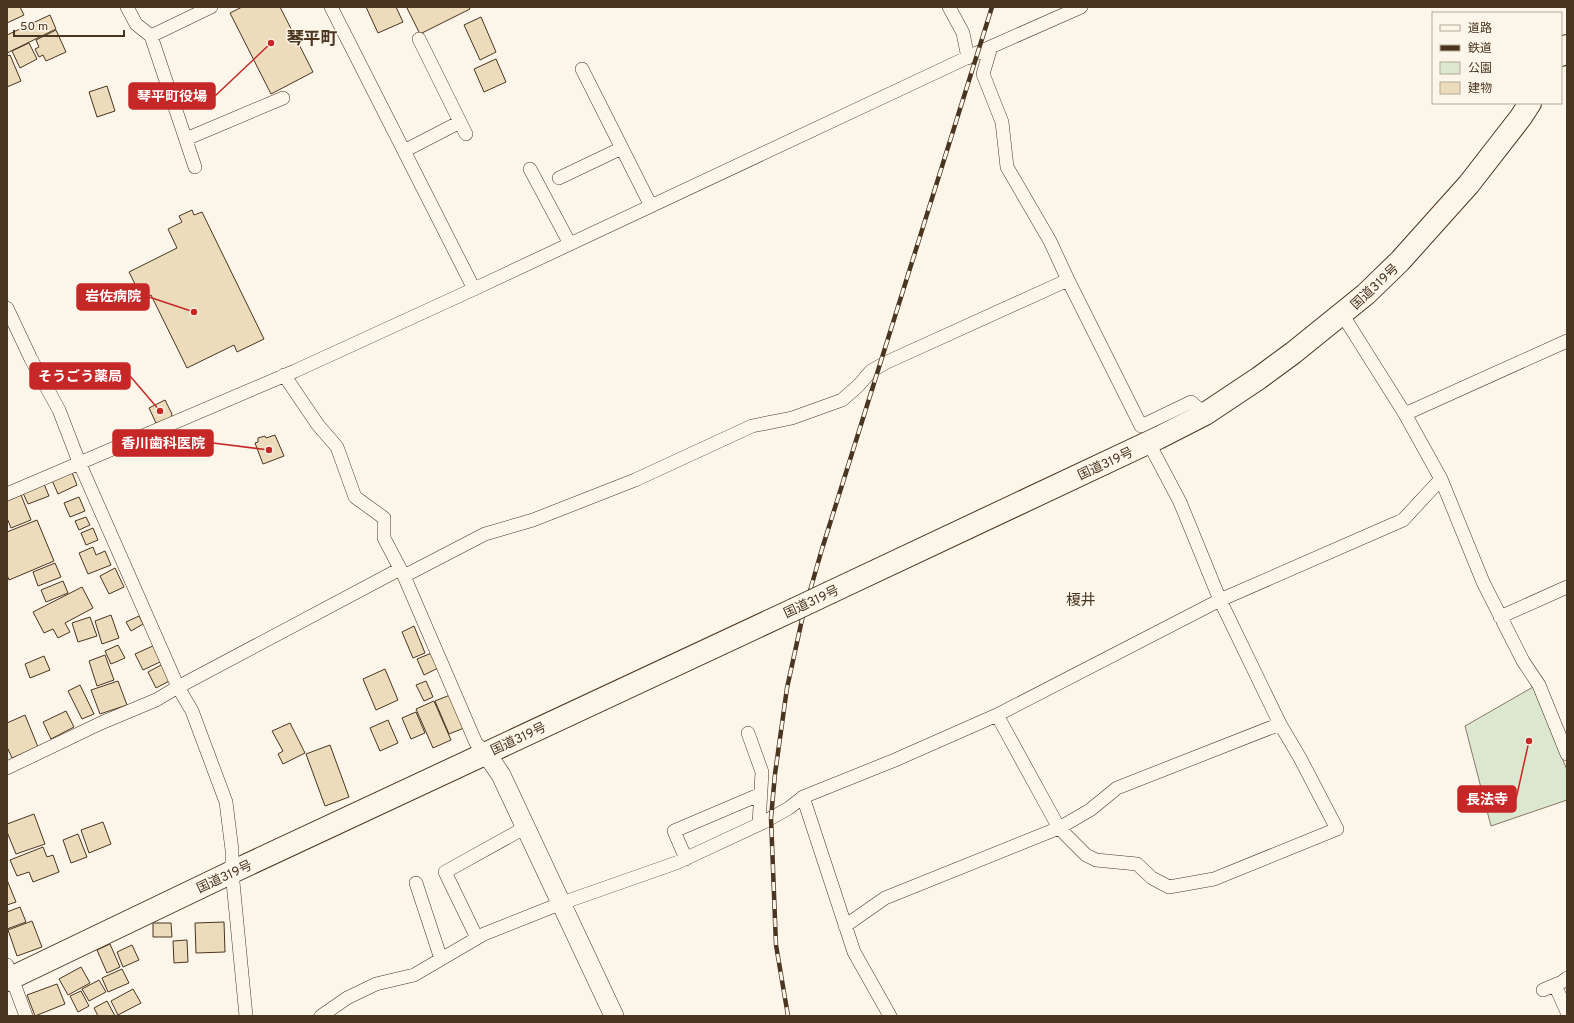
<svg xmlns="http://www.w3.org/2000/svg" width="1574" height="1023" font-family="Overpass,'Noto Sans JP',sans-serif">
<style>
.green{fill:#dce7d0;stroke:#887966}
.building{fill:#ecdcbc;stroke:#4a3520}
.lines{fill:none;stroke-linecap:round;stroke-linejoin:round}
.street-casing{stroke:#4a3520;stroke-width:14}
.secondary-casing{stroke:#4a3520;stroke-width:20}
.highway-casing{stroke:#4a3520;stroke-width:24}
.street{stroke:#fbf6e9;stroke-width:13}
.secondary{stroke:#fbf6e9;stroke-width:19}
.highway{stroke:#fbf6e9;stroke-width:22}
.rail-casing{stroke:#4a3520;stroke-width:4.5}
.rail{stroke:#fbf6e9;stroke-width:3;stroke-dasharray:9;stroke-linecap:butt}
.highway-bridge-casing{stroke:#4a3520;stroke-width:24;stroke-linecap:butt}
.highway-bridge{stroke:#fbf6e9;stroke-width:22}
.labels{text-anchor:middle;stroke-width:3;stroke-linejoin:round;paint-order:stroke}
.street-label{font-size:13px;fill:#4a3520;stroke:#fbf6e9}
.quarter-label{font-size:15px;fill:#4a3520;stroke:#fbf6e9}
.district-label{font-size:17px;font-weight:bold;fill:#4a3520;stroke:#fbf6e9}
.leader{fill:none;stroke:#c62828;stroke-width:1.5}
.callout-dot{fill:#c62828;stroke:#fbf6e9;stroke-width:1.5}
.callout{fill:#c62828;stroke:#c62828;stroke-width:1.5}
.callout-label{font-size:14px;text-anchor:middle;font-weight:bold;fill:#fff}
</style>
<rect width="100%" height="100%" fill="#fbf6e9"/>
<!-- green -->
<path class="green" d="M 1533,687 L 1567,770 L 1567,800 L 1491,826 L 1465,726 Z"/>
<!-- building -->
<path class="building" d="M 7,7 L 20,7 L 24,15 L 7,23 Z
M 242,7 L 280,7 L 313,72 L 271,94 L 230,13 Z
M 366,7 L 396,7 L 403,22 L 378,33 Z
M 409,7 L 469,7 L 470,9 L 420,34 L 407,8 Z
M 50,15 L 56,29 L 7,53 L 7,35 Z
M 481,17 L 496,52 L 480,60 L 464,25 Z
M 56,30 L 66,52 L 46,61 L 43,55 L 39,57 L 35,49 L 39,47 L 36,40 Z
M 29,43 L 37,59 L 20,68 L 12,51 Z
M 10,55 L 21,81 L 7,87 L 7,56 Z
M 496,59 L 506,82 L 484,92 L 474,69 Z
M 107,86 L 115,111 L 97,117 L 89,92 Z
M 192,210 L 194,215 L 202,212 L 264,339 L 237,352 L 234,345 L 187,368 L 151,295 L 143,300 L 129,272 L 177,248 L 168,229 L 182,222 L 179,216 Z
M 165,400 L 172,414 L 171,418 L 156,423 L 149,408 Z
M 275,435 L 284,456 L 263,464 L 255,443 L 258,442 L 258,438 L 265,436 L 266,438 Z
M 71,470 L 77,485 L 58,494 L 51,478 Z
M 44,484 L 49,496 L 28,504 L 23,493 Z
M 21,495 L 31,520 L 11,528 L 7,518 L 7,501 Z
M 79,497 L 85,511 L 70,517 L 64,503 Z
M 86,517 L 90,525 L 79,530 L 75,521 Z
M 37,520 L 54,561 L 9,580 L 7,575 L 7,532 Z
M 93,528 L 98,540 L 86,545 L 81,533 Z
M 93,547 L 96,555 L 105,551 L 111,565 L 88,574 L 79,553 Z
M 55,563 L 61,577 L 38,586 L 33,572 Z
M 115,568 L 124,587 L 109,594 L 100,576 Z
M 63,581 L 68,593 L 46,602 L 41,590 Z
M 82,587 L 93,608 L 65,623 L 70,632 L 58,638 L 53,629 L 44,633 L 33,612 Z
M 111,615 L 119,638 L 102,644 L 95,621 Z
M 139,616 L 143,624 L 131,631 L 126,622 Z
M 90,617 L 97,636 L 78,642 L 72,623 Z
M 414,626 L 425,653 L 413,658 L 402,632 Z
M 118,645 L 125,658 L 111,664 L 105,651 Z
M 155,645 L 162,661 L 143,670 L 135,654 Z
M 434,652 L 440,667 L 424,675 L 417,659 Z
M 105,655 L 114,680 L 97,686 L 89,661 Z
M 44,656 L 50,670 L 30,678 L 25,664 Z
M 163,664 L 171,680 L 156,688 L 148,672 Z
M 385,669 L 398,700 L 376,710 L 363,679 Z
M 118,681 L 127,705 L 100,714 L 91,690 Z
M 426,681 L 433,697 L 424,701 L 416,685 Z
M 80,685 L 94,714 L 82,719 L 68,691 Z
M 450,695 L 464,728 L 449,734 L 435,701 Z
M 434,701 L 451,740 L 433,748 L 416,709 Z
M 66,711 L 74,727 L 51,739 L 43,722 Z
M 416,712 L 425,733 L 411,739 L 402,718 Z
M 25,715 L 38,747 L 12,758 L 7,747 L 7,723 Z
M 388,720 L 398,743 L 380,751 L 370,728 Z
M 290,723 L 305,753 L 283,764 L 278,754 L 283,751 L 272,731 Z
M 330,745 L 349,797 L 325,806 L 306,754 Z
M 34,814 L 45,844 L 16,854 L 7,832 L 7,824 Z
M 103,822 L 111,844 L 89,853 L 81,830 Z
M 78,834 L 87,857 L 71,863 L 63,840 Z
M 43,847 L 47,857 L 53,855 L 59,872 L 33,882 L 29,872 L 17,876 L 10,860 Z
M 7,880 L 16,902 L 7,905 Z
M 20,907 L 26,922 L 7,929 L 7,912 Z
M 32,921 L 42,947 L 17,956 L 8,930 Z
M 224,922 L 225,952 L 196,953 L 195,923 Z
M 153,923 L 171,923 L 172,937 L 153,937 Z
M 187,940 L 188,962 L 174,963 L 173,941 Z
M 110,944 L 120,967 L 107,973 L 97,950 Z
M 132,945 L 139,960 L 123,967 L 117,952 Z
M 81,967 L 90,983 L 68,995 L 59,979 Z
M 122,969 L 129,983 L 108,992 L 102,978 Z
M 99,980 L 106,992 L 89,1001 L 82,989 Z
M 57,984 L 65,1004 L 35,1016 L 27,995 Z
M 133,989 L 141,1003 L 118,1015 L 111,1001 Z
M 81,991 L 89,1006 L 78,1012 L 70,996 Z
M 107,1001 L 115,1016 L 98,1016 L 94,1008 Z"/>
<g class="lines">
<defs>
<path id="street" d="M 127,7 L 136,24 L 151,36 L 195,167
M 331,7 L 474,289
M 949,7 L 963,33 L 968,58
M 151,36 L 211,7
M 419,39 L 466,134
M 582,69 L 651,206
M 186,139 L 283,98
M 404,151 L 460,122
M 530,169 L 570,244
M 559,178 L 622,148
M 1068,280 L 1141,426 L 1191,402 L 1205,414
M 7,308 L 31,359 L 59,410 L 79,462 L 178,687 L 192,711 L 226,802 L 232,850 L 232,872 L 246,1016
M 1342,314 L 1405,414 L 1441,479 L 1483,582 L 1523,661 L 1539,685 L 1567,754
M 284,375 L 318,425 L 337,447 L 355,497 L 384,518 L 384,538 L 404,576
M 1405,414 L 1567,341
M 7,494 L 295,371 L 474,289 L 977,53 L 1081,7
M 1500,617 L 1567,587
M 997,715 L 1059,828 L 1086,855 L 1096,860 L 1137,864 L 1152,878 L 1169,887 L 1214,879 L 1337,829 L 1300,758 L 1280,724 L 1220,600 L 1180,502 L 1153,451
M 748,733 L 762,772 L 759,824
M 486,753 L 476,743 L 404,576 L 485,534 L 533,520 L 635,480 L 752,426 L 792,418 L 842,400 L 858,386 L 871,371 L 885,363 L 1068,280 L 1050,241 L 1007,167 L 1002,122 L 983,74 L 991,47
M 7,768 L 101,723 L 156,700 L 178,687 L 400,569
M 803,797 L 854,952 L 890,1016
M 686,859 L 674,831 L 761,794
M 416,883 L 441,959
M 845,926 L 885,898 L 1059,828 L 1090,810 L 1117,788 L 1280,724
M 477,938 L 445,872 L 526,827
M 7,965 L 26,1016
M 1555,985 L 1567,1012
M 1543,990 L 1562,982 L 1567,978
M 321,1016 L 347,998 L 376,984 L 414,975 L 484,934 L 562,903 L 676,863 L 764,822 L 789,808 L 803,797 L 895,760 L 997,715 L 1220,600 L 1403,520 L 1441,479"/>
<path id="secondary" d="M 486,753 L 501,775 L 614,1016"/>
<path id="highway" d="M 1561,55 L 1567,46
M 831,592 L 1158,438 L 1205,414 L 1259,378 L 1293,353 L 1366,294 L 1400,261 L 1469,184 L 1521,117 L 1530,103
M 7,980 L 232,872 L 793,610"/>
</defs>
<!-- street casing -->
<use href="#street" class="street-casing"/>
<!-- secondary casing -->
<use href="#secondary" class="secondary-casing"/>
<!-- highway casing -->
<use href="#highway" class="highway-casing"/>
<!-- street -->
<use href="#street" class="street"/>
<!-- secondary -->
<use href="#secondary" class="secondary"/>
<!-- highway -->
<use href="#highway" class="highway"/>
<defs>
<path id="rail" d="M 788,1016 L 776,945 L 771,818 L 775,774 L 787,688 L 803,615 L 822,549 L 992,7"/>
</defs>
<!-- rail casing -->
<use href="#rail" class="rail-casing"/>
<!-- rail -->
<use href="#rail" class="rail"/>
<defs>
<path id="highway-bridge" d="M 793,610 L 831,592"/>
</defs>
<!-- highway-bridge casing -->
<use href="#highway-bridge" class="highway-bridge-casing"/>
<!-- highway-bridge -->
<use href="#highway-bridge" class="highway-bridge"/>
</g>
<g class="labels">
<!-- street labels -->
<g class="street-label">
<text transform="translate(1374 286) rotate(-43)" y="5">国道319号</text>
<text transform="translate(1105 463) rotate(-25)" y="5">国道319号</text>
<text transform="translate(811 601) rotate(-25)" y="5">国道319号</text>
<text transform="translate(518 738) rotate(-25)" y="5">国道319号</text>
<text transform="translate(224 876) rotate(-25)" y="5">国道319号</text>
</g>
<!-- quarter labels -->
<g class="quarter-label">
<text x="1081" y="605">榎井</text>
</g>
<!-- district labels -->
<g class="district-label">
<text x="312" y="44">琴平町</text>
</g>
</g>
<!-- callouts -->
<path class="leader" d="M271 43L215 96M194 312L149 297M160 411L130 376M269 450L213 443M1529 741L1516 799"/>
<g class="callout-dot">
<circle cx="271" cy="43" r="4"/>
<circle cx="194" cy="312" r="4"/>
<circle cx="160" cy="411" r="4"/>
<circle cx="269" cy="450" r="4"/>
<circle cx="1529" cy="741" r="4"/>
</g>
<g class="callout">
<rect x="129" y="83" width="86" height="26" rx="4"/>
<rect x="77" y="284" width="72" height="26" rx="4"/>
<rect x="30" y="363" width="100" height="26" rx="4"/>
<rect x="113" y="430" width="100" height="26" rx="4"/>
<rect x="1458" y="786" width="58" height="26" rx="4"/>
</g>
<g class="callout-label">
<text x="172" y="101">琴平町役場</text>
<text x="113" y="301">岩佐病院</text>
<text x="80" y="381">そうごう薬局</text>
<text x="163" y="448">香川歯科医院</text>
<text x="1487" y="804">長法寺</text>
</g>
<!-- border -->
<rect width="1574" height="1023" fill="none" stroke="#4a3520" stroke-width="16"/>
<!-- legend -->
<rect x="1432" y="12" width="130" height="92" fill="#fbf6e9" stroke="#b4a999"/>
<rect x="1440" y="25" width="20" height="6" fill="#fbf6e9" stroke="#b4a999"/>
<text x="1468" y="32" font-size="12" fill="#4a3520">道路</text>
<rect x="1440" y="45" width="20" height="6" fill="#4a3520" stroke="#b4a999"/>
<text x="1468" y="52" font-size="12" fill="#4a3520">鉄道</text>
<rect x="1440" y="62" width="20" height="12" fill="#dce7d0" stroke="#b4a999"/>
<text x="1468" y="72" font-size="12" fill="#4a3520">公園</text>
<rect x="1440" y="82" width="20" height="12" fill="#ecdcbc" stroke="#b4a999"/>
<text x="1468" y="92" font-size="12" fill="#4a3520">建物</text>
<!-- scale -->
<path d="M14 30v6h110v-6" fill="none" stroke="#4a3520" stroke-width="2"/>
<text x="20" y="30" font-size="12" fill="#4a3520" stroke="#fbf6e9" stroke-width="3" paint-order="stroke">50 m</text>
</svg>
